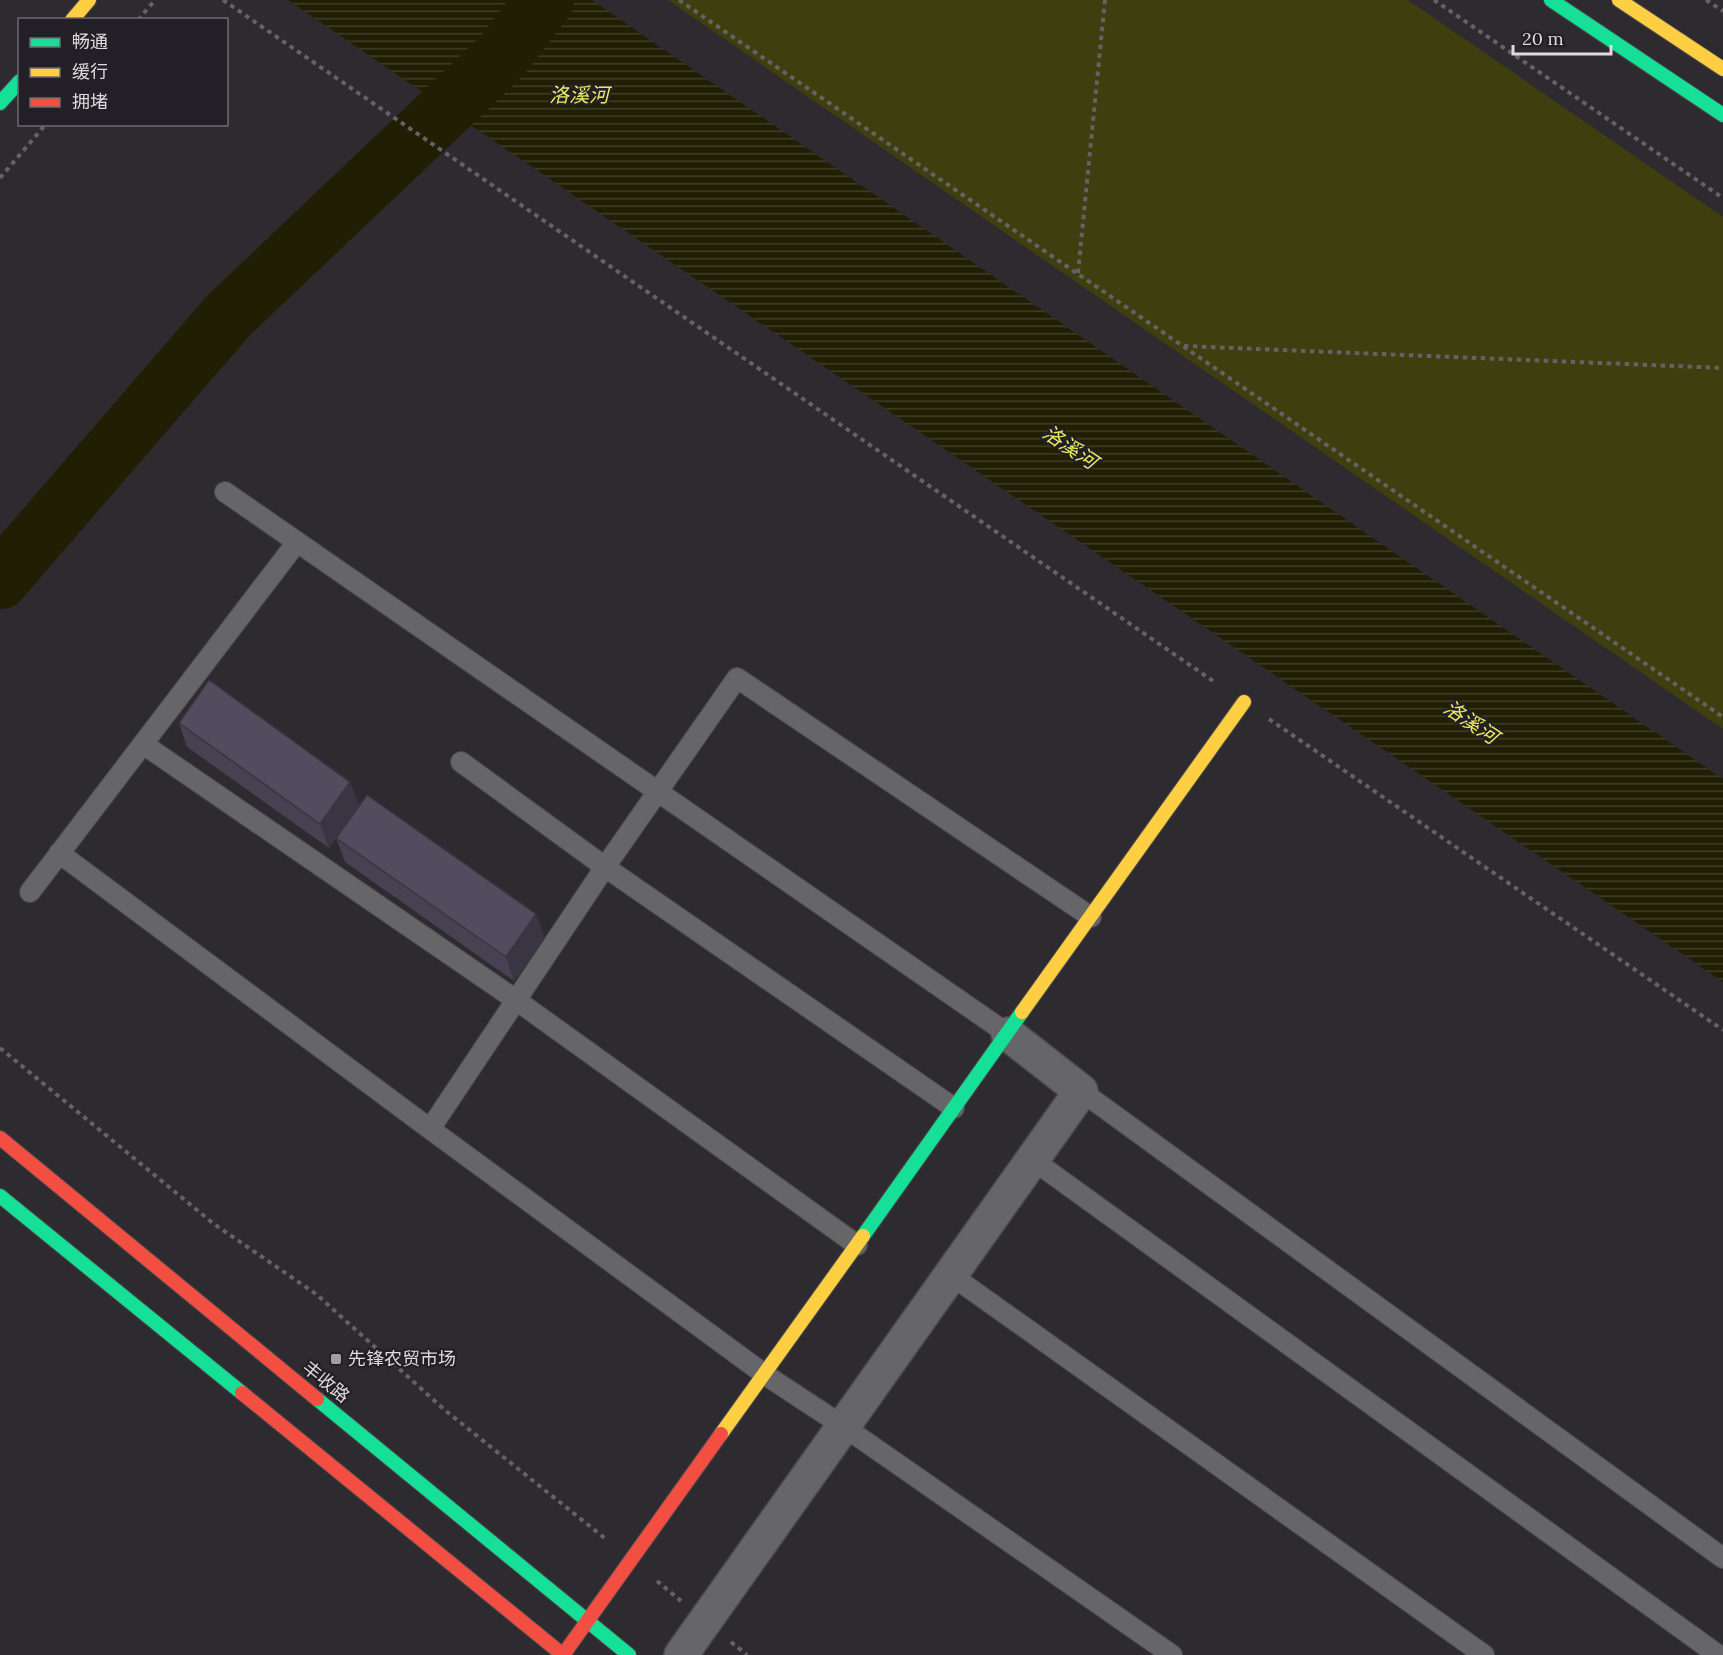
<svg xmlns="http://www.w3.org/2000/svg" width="1723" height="1655" font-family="Lora,'Noto Sans SC',serif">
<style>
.green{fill:#3f3e0f}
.water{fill:url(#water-rules)}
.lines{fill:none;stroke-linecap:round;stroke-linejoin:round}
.river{stroke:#201f04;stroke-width:58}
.lane-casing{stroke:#4a494b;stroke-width:22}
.street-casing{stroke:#4a494b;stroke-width:36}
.fast-casing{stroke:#4a494b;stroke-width:16}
.slow-casing{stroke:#4a494b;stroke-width:16}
.jam-casing{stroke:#4a494b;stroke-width:16}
.path{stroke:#636265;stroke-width:4;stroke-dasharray:4.5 4.5;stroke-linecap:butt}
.lane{stroke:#666568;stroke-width:20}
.street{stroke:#666568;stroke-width:33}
.fast{stroke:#16e098;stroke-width:14}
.slow{stroke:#ffcf43;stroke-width:14}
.jam{stroke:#f24e42;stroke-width:14}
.wall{fill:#474151}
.shaded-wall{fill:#393542}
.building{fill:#524c5e;stroke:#393542;stroke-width:1.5}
.poi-dot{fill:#9f9ea2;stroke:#222026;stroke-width:2}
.labels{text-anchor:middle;stroke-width:4.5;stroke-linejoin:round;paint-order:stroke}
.poi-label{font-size:18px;fill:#dddce0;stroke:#222026;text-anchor:start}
.street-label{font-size:18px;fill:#dddce0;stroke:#222026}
.water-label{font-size:20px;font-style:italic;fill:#ebe95e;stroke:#222026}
</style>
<defs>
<pattern id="water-rules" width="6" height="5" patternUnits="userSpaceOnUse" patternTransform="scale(1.5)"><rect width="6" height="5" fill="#201f04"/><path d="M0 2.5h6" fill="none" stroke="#403f28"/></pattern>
</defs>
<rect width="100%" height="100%" fill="#2d2b2f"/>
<!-- green -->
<path class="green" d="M 668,0 L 1408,0 L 1723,217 L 1723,729 Z"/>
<!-- water -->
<path class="water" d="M 288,0 L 592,0 L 1723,779 L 1723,982 Z"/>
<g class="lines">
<!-- river -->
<path class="river" d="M 0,580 L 228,316 L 501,57 L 545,0"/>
<defs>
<path id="lane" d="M 225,492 L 1008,1034
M 143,744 L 516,1000 L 857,1245
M 461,762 L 605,867 L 954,1108
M 59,853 L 430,1129 L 764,1374 L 843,1426 L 1172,1655
M 30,892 L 297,542
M 1081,1091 L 1723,1558
M 430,1129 L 605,867 L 737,678 L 1091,917
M 1033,1160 L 1718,1655
M 951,1275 L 1484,1655"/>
<path id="street" d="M 681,1655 L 1081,1091 L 1008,1034"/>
<path id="fast" d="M 1551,0 L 1723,115
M 0,103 L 20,81
M 0,1196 L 242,1393
M 863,1236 L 1022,1012
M 317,1399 L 629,1655"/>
<path id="slow" d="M 1619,0 L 1723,69
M 72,20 L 89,0
M 1022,1012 L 1244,702
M 721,1434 L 863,1236"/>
<path id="jam" d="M 0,1138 L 317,1399
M 242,1393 L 563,1655
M 563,1655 L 721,1434"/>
</defs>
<!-- lane casing -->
<use href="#lane" class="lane-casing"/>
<!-- street casing -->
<use href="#street" class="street-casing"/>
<!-- fast casing -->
<use href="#fast" class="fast-casing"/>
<!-- slow casing -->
<use href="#slow" class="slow-casing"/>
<!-- jam casing -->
<use href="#jam" class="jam-casing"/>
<!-- path -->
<path class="path" d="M 223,0 L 1216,683
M 679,0 L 1723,717
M 1434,0 L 1723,198
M 1706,0 L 1723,11
M 138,20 L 155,0
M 0,178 L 46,124
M 1078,273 L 1105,0
M 1184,346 L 1723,368
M 1269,719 L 1723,1030
M 0,1048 L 214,1224 L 316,1294 L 446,1411 L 607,1540
M 657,1581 L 681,1601
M 731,1642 L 747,1655"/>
<!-- lane -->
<use href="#lane" class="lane"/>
<!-- street -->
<use href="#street" class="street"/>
<!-- fast -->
<use href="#fast" class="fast"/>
<!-- slow -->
<use href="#slow" class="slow"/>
<!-- jam -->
<use href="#jam" class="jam"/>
</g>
<!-- wall -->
<path class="wall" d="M 179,723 L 350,782 L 359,806 L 329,848 L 187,747 Z
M 336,838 L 545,938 L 514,981 L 345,862 Z"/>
<!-- shaded-wall -->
<path class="shaded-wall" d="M 350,782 L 359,806 L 329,848 L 320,824 Z
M 536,914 L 545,938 L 514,981 L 506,957 Z"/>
<!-- building -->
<path class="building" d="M 209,680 L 350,782 L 320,824 L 179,723 Z
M 367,795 L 536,914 L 506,957 L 336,838 Z"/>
<!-- markers -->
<rect class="poi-dot" x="330" y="1353" width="12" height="12" rx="3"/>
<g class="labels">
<!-- poi labels -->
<g class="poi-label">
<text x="348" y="1365">先锋农贸市场</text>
</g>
<!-- street labels -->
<g class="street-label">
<text transform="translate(326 1382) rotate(39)" y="6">丰收路</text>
</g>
<!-- water labels -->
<g class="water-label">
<text x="579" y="102">洛溪河</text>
<text transform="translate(1070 447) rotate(34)" y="7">洛溪河</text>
<text transform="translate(1471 722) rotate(34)" y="7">洛溪河</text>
</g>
</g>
<!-- legend -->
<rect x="18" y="18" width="210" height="108" fill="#222026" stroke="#6d6b70" stroke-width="1.5"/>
<rect x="30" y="38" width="30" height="9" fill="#16e098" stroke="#6d6b70" stroke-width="1.5"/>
<text x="72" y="48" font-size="18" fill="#dddce0">畅通</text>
<rect x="30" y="68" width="30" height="9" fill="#ffcf43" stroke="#6d6b70" stroke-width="1.5"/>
<text x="72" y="78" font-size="18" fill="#dddce0">缓行</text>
<rect x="30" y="98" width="30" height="9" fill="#f24e42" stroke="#6d6b70" stroke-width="1.5"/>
<text x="72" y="108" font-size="18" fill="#dddce0">拥堵</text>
<!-- scale -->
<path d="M1513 45v9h98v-9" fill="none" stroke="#dddce0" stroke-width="3"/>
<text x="1522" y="45" font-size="18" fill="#dddce0" stroke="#222026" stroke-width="4.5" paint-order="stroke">20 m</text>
</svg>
